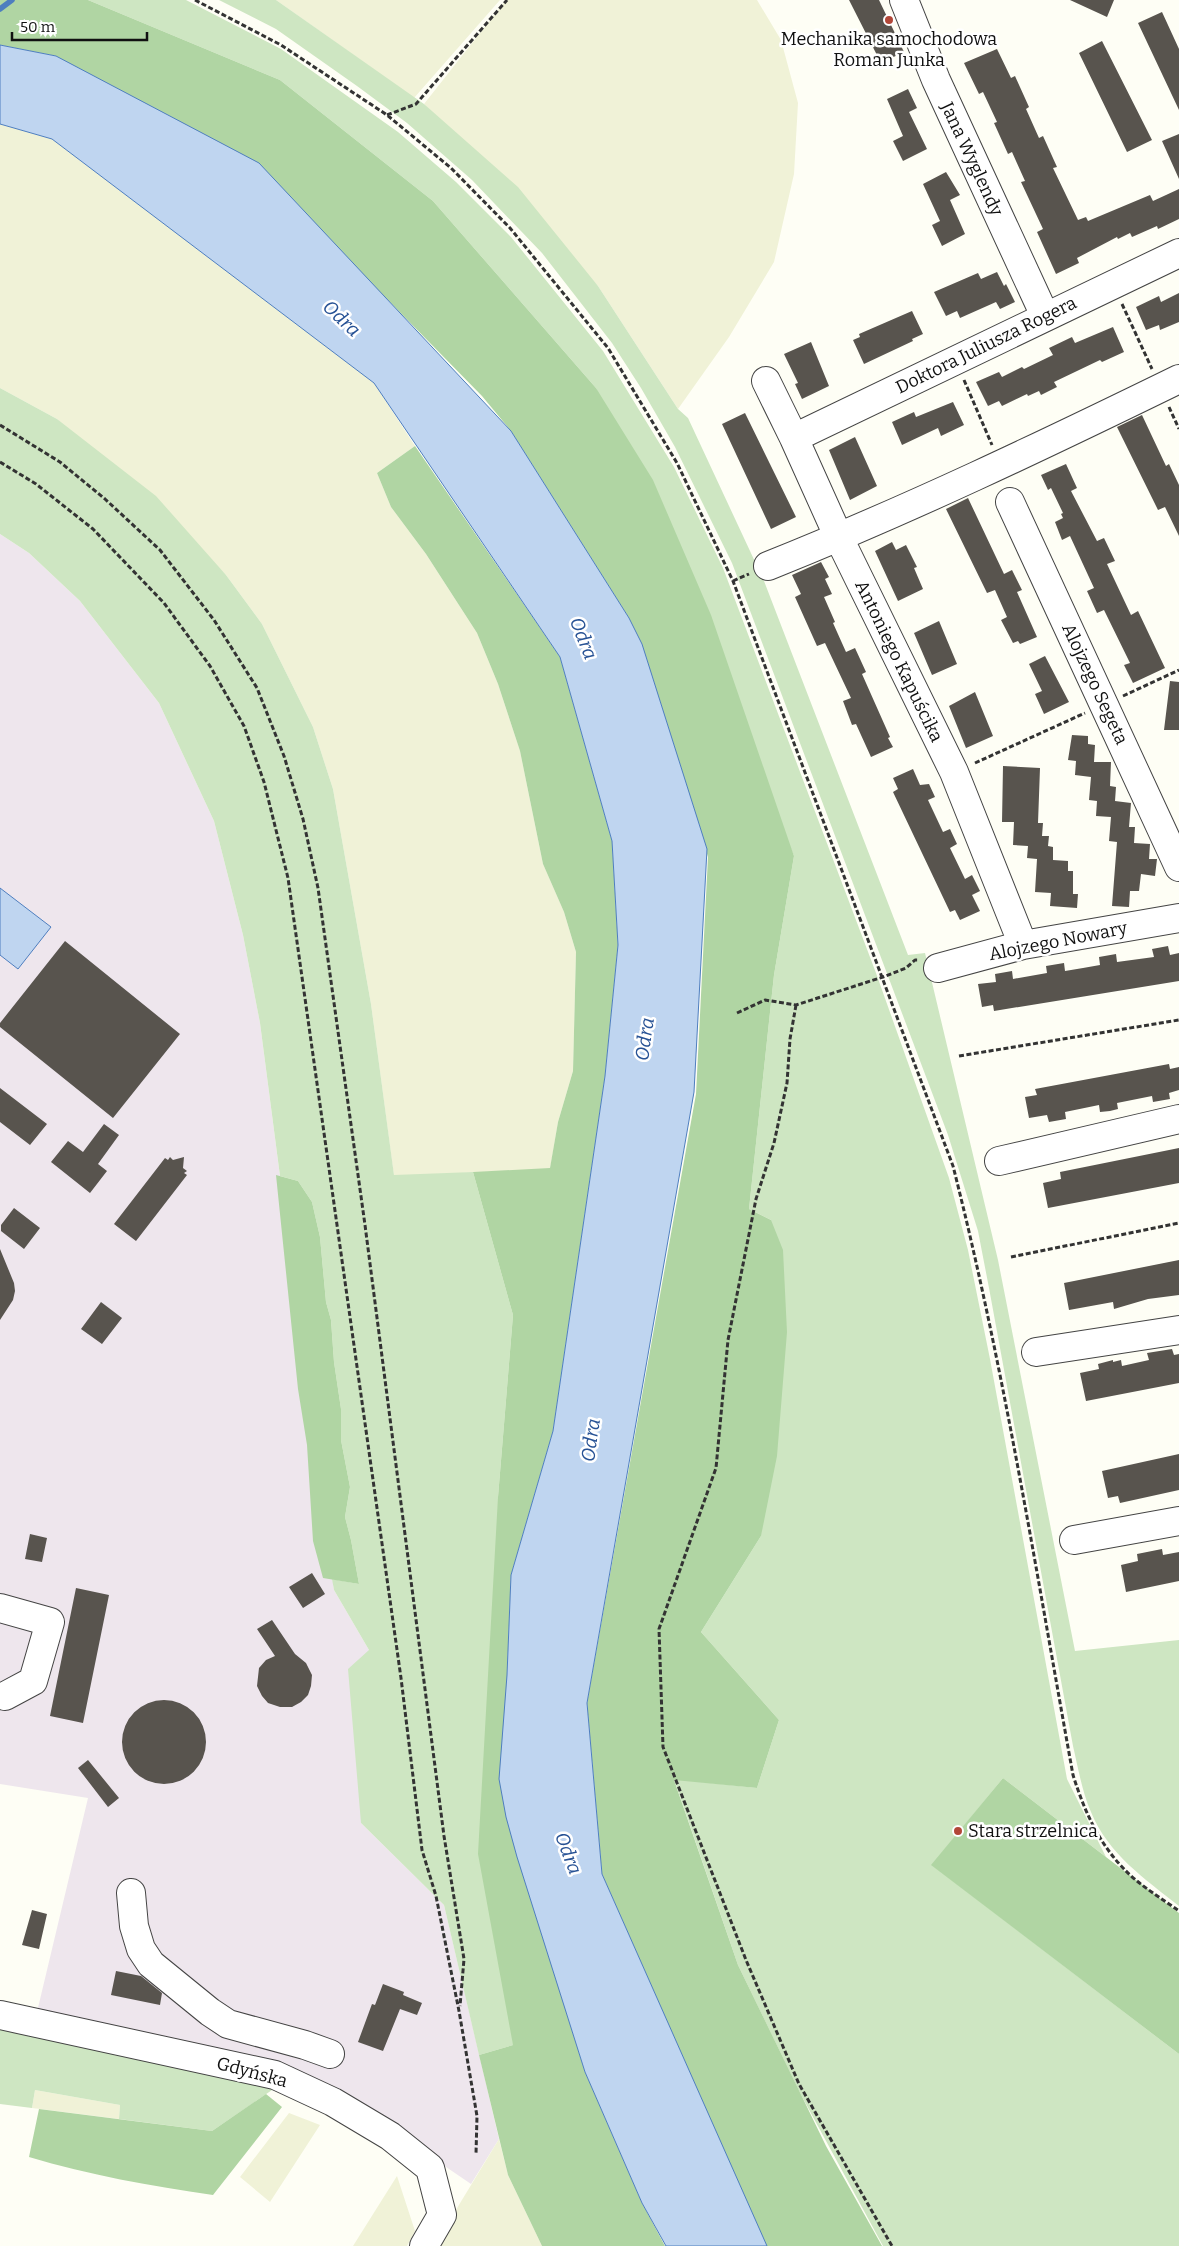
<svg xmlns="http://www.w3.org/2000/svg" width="1179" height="2246" font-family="Bitter,serif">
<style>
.industrial{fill:#eee6ed}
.farmland{fill:#f0f2d7}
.green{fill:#cee6c2}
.forest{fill:#b0d5a3}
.water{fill:#bfd5f0;stroke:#4e7ebf}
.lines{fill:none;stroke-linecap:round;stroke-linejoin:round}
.stream{stroke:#4e7ebf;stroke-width:5.5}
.building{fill:#58544e}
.minor-casing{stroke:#444;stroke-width:30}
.path{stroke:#333;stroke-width:3;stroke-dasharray:5 2.5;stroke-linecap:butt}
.minor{stroke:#fff;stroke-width:28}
.poi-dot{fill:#b24738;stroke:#fff;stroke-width:2}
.labels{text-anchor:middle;stroke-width:5;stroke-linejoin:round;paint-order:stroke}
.poi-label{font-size:18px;fill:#111;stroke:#fff}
.street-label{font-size:18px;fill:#111;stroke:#fff}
.water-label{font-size:19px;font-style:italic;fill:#275295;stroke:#fff}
</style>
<rect width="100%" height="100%" fill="#fefef5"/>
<!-- industrial -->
<path class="industrial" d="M 0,534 L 29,553 L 80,601 L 159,703 L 214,821 L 243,935 L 260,1023 L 334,1590 L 369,1650 L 361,1823 L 444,1905 L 499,2139 L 471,2184 L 348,2100 L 37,2012 L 88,1798 L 0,1784 Z"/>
<!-- farmland -->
<path class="farmland" d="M 276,0 L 500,0 L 414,98 Z
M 506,0 L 757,0 L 781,40 L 798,103 L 794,174 L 774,262 L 729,337 L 678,409 L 598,286 L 424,104 Z
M 0,124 L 52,139 L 374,383 L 415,446 L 377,473 L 391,507 L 426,554 L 477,633 L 498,684 L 520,751 L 543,864 L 564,912 L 576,952 L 573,1071 L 558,1122 L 550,1169 L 394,1176 L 371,1004 L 333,789 L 313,727 L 262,624 L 226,575 L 57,419 L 0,388 Z
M 35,2090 L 120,2105 L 119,2119 L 32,2108 Z
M 289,2113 L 320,2125 L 270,2202 L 240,2177 Z
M 499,2139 L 508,2175 L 542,2246 L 434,2246 Z
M 397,2176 L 415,2231 L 407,2246 L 353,2246 Z"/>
<!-- green -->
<path class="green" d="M 88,0 L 186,0 L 281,49 L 398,132 L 456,182 L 511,237 L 603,351 L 674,467 L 723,568 L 876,973 L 949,1178 L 968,1250 L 990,1359 L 1067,1779 L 1106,1857 L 1003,1778 L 932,1865 L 1179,2054 L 1179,2246 L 883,2246 L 800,2093 L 738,1965 L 674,1779 L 757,1788 L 779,1720 L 701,1632 L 761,1536 L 771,1220 L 749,1209 L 774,975 L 794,856 L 596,388 L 433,201 L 280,80 Z
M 219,0 L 276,0 L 424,104 L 518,187 L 598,286 L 678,409 L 688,418 L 764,581 L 908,955 L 925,953 L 998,1260 L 1075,1651 L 1179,1640 L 1179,1906 C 1145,1879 1108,1854 1091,1812 C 1082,1792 1078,1767 1073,1746 L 989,1288 L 978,1231 L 948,1135 L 732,563 L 675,447 L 641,388 L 612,343 L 542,253 L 472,180 L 407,123 L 357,86 L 276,29 Z
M 0,388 L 57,419 L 156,496 L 226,575 L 262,624 L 313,727 L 333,789 L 371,1004 L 394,1175 L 473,1172 L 513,1315 L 498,1497 L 513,2045 L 479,2055 L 444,1905 L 361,1823 L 348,1669 L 369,1650 L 334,1590 L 332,1579 L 359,1584 L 351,1540 L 345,1517 L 350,1487 L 341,1440 L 341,1409 L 334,1362 L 331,1320 L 326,1302 L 320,1237 L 312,1202 L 298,1181 L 280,1176 L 260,1023 L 243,935 L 214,821 L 159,703 L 80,601 L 29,553 L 0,534 Z
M 0,2022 L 278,2086 L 212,2131 L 119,2119 L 120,2105 L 35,2090 L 32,2108 L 0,2104 Z"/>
<!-- forest -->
<path class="forest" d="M 0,0 L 88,0 L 280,80 L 433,201 L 596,388 L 653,480 L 711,615 L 794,856 L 774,975 L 749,1209 L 771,1220 L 783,1250 L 787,1332 L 777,1456 L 761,1536 L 701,1632 L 779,1720 L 757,1788 L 674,1780 L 738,1965 L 826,2146 L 882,2246 L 766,2246 L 602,1874 L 587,1703 L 696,1094 L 708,857 L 662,708 L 629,618 L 511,431 L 482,396 L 380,292 L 56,56 L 0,45 Z
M 415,446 L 560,657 L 612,841 L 618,945 L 605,1076 L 553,1431 L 511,1575 L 507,1675 L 559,1988 L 585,2072 L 642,2203 L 665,2246 L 542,2246 L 508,2175 L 479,2055 L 513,2045 L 478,1854 L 498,1497 L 513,1315 L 473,1172 L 550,1168 L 558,1122 L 573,1071 L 576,952 L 564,912 L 543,864 L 520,751 L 498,684 L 477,633 L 426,554 L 391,507 L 377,473 Z
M 276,1175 L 298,1181 L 312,1202 L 320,1237 L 326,1302 L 331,1320 L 334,1362 L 341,1409 L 341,1440 L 350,1487 L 345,1517 L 351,1540 L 359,1584 L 323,1578 L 313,1541 L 307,1445 L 298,1389 Z
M 1003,1778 L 1179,1913 L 1179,2054 L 931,1865 Z
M 266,2094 L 282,2107 L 213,2195 C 151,2186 89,2175 29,2157 L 39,2109 L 212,2131 Z"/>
<!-- water -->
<path class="water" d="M 0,45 L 56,56 L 259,163 L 511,431 L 629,618 L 642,644 L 707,849 L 694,1092 L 587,1703 L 602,1874 L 767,2246 L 666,2246 L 642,2203 L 585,2072 L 517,1857 L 506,1817 L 499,1779 L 507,1675 L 511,1575 L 553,1431 L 605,1076 L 618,945 L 612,841 L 560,657 L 374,383 L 52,139 L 0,124 Z
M 0,888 L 51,927 L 18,969 L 0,955 Z"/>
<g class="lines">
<!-- stream -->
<path class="stream" d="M 0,9 L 12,0"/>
</g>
<!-- building -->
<path class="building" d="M 849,0 L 879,0 L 904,52 L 881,63 Z
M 1070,0 L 1114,0 L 1107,17 Z
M 1162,12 L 1179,49 L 1179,110 L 1138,23 Z
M 1102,41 L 1152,140 L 1127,152 L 1079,53 Z
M 997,49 L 1011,78 L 1015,76 L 1029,107 L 1026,109 L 1039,138 L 1043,136 L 1057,167 L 1053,168 L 1078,220 L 1086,217 L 1088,221 L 1150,195 L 1153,201 L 1179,189 L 1179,219 L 1158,229 L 1157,226 L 1132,237 L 1130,233 L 1118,239 L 1117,237 L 1077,258 L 1079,263 L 1056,274 L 1037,232 L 1043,229 L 1021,182 L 1025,181 L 1012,152 L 1008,154 L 994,123 L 997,122 L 983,92 L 979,94 L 964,63 Z
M 908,89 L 917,108 L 909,112 L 927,149 L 903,161 L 893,141 L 903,136 L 887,99 Z
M 1179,134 L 1179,179 L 1162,141 Z
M 946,172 L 960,195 L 950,200 L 965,234 L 942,246 L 932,225 L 940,221 L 923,184 Z
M 997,272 L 1004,286 L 1006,284 L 1015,302 L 1000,309 L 996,302 L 960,318 L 957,311 L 946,316 L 934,292 L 978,273 L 981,279 Z
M 1179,293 L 1179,322 L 1160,330 L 1159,325 L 1146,330 L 1136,307 L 1159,296 L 1161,302 Z
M 912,311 L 923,334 L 912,339 L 913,341 L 864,364 L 853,340 L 860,337 L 859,334 Z
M 1113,327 L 1124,352 L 1102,362 L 1100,360 L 1054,382 L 1057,387 L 1041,395 L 1039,391 L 1028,396 L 1027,394 L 1002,406 L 999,401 L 988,406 L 976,382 L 999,372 L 1002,377 L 1022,367 L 1024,369 L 1053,355 L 1049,348 L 1072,337 L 1075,343 Z
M 811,342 L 829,386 L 802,399 L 795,384 L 798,383 L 784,354 Z
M 953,402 L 964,425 L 941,436 L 938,428 L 902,445 L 892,422 L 914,412 L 916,417 Z
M 745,413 L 796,517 L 771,529 L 722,424 Z
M 1142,415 L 1166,466 L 1169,464 L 1179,485 L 1179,536 L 1165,507 L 1158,510 L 1117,427 Z
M 855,437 L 877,486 L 850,500 L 829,450 Z
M 1066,464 L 1077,488 L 1071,491 L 1097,541 L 1104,538 L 1115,561 L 1107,564 L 1131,615 L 1138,611 L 1165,668 L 1133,683 L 1124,665 L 1130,663 L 1104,610 L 1097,613 L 1087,591 L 1094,588 L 1070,536 L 1062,540 L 1055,522 L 1063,518 L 1061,514 L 1063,513 L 1051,488 L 1048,490 L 1041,475 Z
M 968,498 L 1004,574 L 1012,570 L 1022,590 L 1017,592 L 1037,637 L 1020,644 L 1018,641 L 1013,643 L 1001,620 L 1007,617 L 995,590 L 987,593 L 946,509 Z
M 892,542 L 896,550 L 906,545 L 917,567 L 914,568 L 923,589 L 898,601 L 875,551 Z
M 821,562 L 829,577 L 825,579 L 832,594 L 824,597 L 835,622 L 833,623 L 846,652 L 855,648 L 866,672 L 862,674 L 890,737 L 888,738 L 893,747 L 871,757 L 856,724 L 852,725 L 843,701 L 851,698 L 825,643 L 817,646 L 795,597 L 801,594 L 792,575 Z
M 939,621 L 957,664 L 932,675 L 914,633 Z
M 1045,656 L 1069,702 L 1044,714 L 1035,694 L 1042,691 L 1029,664 Z
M 1170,681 L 1179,682 L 1179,730 L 1164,730 Z
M 975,692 L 993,736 L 966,748 L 949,706 Z
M 1072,735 L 1088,736 L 1088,744 L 1095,745 L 1094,762 L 1111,762 L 1110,786 L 1116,787 L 1115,801 L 1131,803 L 1129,827 L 1135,827 L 1134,843 L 1150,844 L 1149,859 L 1157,859 L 1155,876 L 1141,874 L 1139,891 L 1130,891 L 1129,907 L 1112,906 L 1117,842 L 1109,841 L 1111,817 L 1096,816 L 1097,801 L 1089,800 L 1091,777 L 1075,775 L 1076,761 L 1068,760 Z
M 1003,766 L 1040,768 L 1038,823 L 1043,823 L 1042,836 L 1049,836 L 1048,846 L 1053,847 L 1053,860 L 1068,861 L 1068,871 L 1073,871 L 1073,894 L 1078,894 L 1077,908 L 1050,906 L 1051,893 L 1035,892 L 1037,859 L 1027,858 L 1028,846 L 1013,845 L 1014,822 L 1002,822 Z
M 913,769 L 920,785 L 929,784 L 935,797 L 928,800 L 943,832 L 950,829 L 957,844 L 950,848 L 965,879 L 972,875 L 980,891 L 972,895 L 980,911 L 960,920 L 955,910 L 950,912 L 893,792 L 898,789 L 893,778 Z
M 65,941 L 180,1034 L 113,1118 L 0,1027 L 0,1023 Z
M 1168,946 L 1170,955 L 1179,953 L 1179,981 L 994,1011 L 993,1005 L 982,1007 L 978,984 L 996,982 L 995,974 L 1012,971 L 1013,979 L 1047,973 L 1046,966 L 1064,963 L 1065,971 L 1083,968 L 1100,965 L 1099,957 L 1116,954 L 1117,962 L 1154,957 L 1152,949 Z
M 1169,1064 L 1170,1069 L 1179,1067 L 1179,1090 L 1169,1093 L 1170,1099 L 1153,1102 L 1152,1096 L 1117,1103 L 1118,1109 L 1110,1111 L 1100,1112 L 1099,1105 L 1065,1112 L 1066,1119 L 1049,1122 L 1047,1115 L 1029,1118 L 1025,1097 L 1037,1095 L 1035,1089 Z
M 0,1088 L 47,1124 L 30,1145 L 0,1122 Z
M 104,1124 L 119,1135 L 98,1164 L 107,1171 L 90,1193 L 51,1162 L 68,1141 L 83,1152 Z
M 1179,1148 L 1179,1183 L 1048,1208 L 1043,1183 L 1061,1179 L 1060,1172 Z
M 170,1157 L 173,1160 L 184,1157 L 183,1168 L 187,1171 L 184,1173 L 187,1175 L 136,1241 L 114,1224 L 165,1158 L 168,1160 Z
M 14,1208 L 40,1228 L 24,1249 L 1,1231 L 1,1225 Z
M 0,1249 L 14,1283 L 15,1291 L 13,1300 L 0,1320 Z
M 1179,1260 L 1179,1295 L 1148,1299 L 1114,1309 L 1113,1302 L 1069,1310 L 1064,1283 Z
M 101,1302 L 122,1318 L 102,1344 L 81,1329 Z
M 1172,1349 L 1174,1355 L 1179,1354 L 1179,1383 L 1086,1401 L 1080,1373 L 1099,1369 L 1098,1364 L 1113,1360 L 1113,1362 L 1121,1360 L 1122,1366 L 1149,1360 L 1147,1353 Z
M 1179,1454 L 1179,1490 L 1120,1503 L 1118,1496 L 1108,1498 L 1102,1471 Z
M 30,1534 L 47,1538 L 42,1562 L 25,1559 Z
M 1162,1549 L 1163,1555 L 1179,1552 L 1179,1581 L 1126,1592 L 1121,1565 L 1138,1561 L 1137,1554 Z
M 312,1573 L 325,1594 L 303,1608 L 289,1587 Z
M 76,1588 L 109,1595 L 83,1723 L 50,1716 Z
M 272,1620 L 295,1654 L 306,1663 L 312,1675 L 311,1686 L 308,1695 L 301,1702 L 292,1707 L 280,1707 L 268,1703 L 262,1696 L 257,1686 L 259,1668 L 266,1660 L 275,1656 L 257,1629 Z
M122 1742a42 42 0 1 1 84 0a42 42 0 1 1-84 0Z
M 88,1760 L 119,1798 L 108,1807 L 78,1768 Z
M 32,1910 L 47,1914 L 39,1949 L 22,1945 Z
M 116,1971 L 141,1976 L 162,1993 L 160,2005 L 111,1995 Z
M 383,1984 L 404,1992 L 403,1995 L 422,2003 L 417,2015 L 400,2009 L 383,2051 L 358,2042 L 372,2004 L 375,2005 Z"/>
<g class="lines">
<defs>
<path id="minor" d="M 904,0 L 936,80 L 1045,316
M 766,381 L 794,438 L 839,538 L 954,772 L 1023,945
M 794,438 L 1179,253
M 1010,502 L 1179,867
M 768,566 C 908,510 1044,445 1179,379
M 938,968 L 1023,945 L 1179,918
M 999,1161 L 1179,1119
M 1036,1352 L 1179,1330
M 1074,1540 L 1179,1521
M 0,1608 L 50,1622 L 33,1681 L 5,1696
M 131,1893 L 134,1926 L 141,1949 L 151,1964 L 210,2012 L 228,2024 L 305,2045 L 330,2054
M 0,2015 L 275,2075 L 333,2102 L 390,2136 L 430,2168 L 442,2215 L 424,2246"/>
</defs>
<!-- minor casing -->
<use href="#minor" class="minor-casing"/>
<!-- path -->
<path class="path" d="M 195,0 L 281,45 L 387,115 L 451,168 L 510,228 L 608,348 L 677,463 L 733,581 L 953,1166 C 1004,1367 1036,1571 1073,1775 C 1084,1810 1098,1842 1124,1869 C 1139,1885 1161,1898 1179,1911
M 387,115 L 416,104 L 507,0
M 1122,304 L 1152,369
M 964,380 L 992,445
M 1169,407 L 1179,429
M 0,425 L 60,462 L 105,499 L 160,550 L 214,620 L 257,688 L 284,756 L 303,819 L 318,888 L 365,1225 L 444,1836 L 464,1959 L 460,2006
M 0,462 L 36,484 L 93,529 L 164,603 L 210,666 L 244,726 L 264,782 L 288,878 L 401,1678 L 422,1850 L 436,1896 L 459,2011 L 477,2116 L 476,2154
M 733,581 L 749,574
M 1123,696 L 1179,670
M 975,763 L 1085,713
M 796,1005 L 790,1039 L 787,1083 L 774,1143 L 756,1199 L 728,1340 L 716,1468 L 659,1629 L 663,1747 L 746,1960 L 799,2084 L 892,2246
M 737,1013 L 765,1000 L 796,1005 L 883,977 L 906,968 L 915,960 L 918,960
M 959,1056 L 1179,1020
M 1011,1257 L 1179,1223"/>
<!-- minor -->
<use href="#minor" class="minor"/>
</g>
<!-- markers -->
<g class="poi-dot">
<circle cx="889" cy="20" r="5"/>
<circle cx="958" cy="1831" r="5"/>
</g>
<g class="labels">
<!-- poi labels -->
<g class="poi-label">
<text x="889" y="45">Mechanika samochodowa<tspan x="889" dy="21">Roman Junka</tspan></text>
<text x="968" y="1837" text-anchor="start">Stara strzelnica</text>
</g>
<!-- street labels -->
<g class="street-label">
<text transform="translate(972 159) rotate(65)" y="6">Jana Wyglendy</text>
<text transform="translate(986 345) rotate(-26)" y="6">Doktora Juliusza Rogera</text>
<text transform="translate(899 661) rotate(64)" y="6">Antoniego Kapuścika</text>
<text transform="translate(1095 684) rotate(65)" y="6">Alojzego Segeta</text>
<text transform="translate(1058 941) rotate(-11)" y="6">Alojzego Nowary</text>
<text transform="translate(252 2072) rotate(15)" y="6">Gdyńska</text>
</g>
<!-- water labels -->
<g class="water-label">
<text transform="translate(342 318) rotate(43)" y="7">Odra</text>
<text transform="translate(584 638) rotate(68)" y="7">Odra</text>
<text transform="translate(644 1039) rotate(-82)" y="7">Odra</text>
<text transform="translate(590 1440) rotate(-82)" y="7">Odra</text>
<text transform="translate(569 1853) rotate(69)" y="7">Odra</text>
</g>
</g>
<!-- scale -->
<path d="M12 32v8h135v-8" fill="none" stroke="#111111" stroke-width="2.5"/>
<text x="20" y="32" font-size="15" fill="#111111" stroke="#ffffff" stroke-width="4" paint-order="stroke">50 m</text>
</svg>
